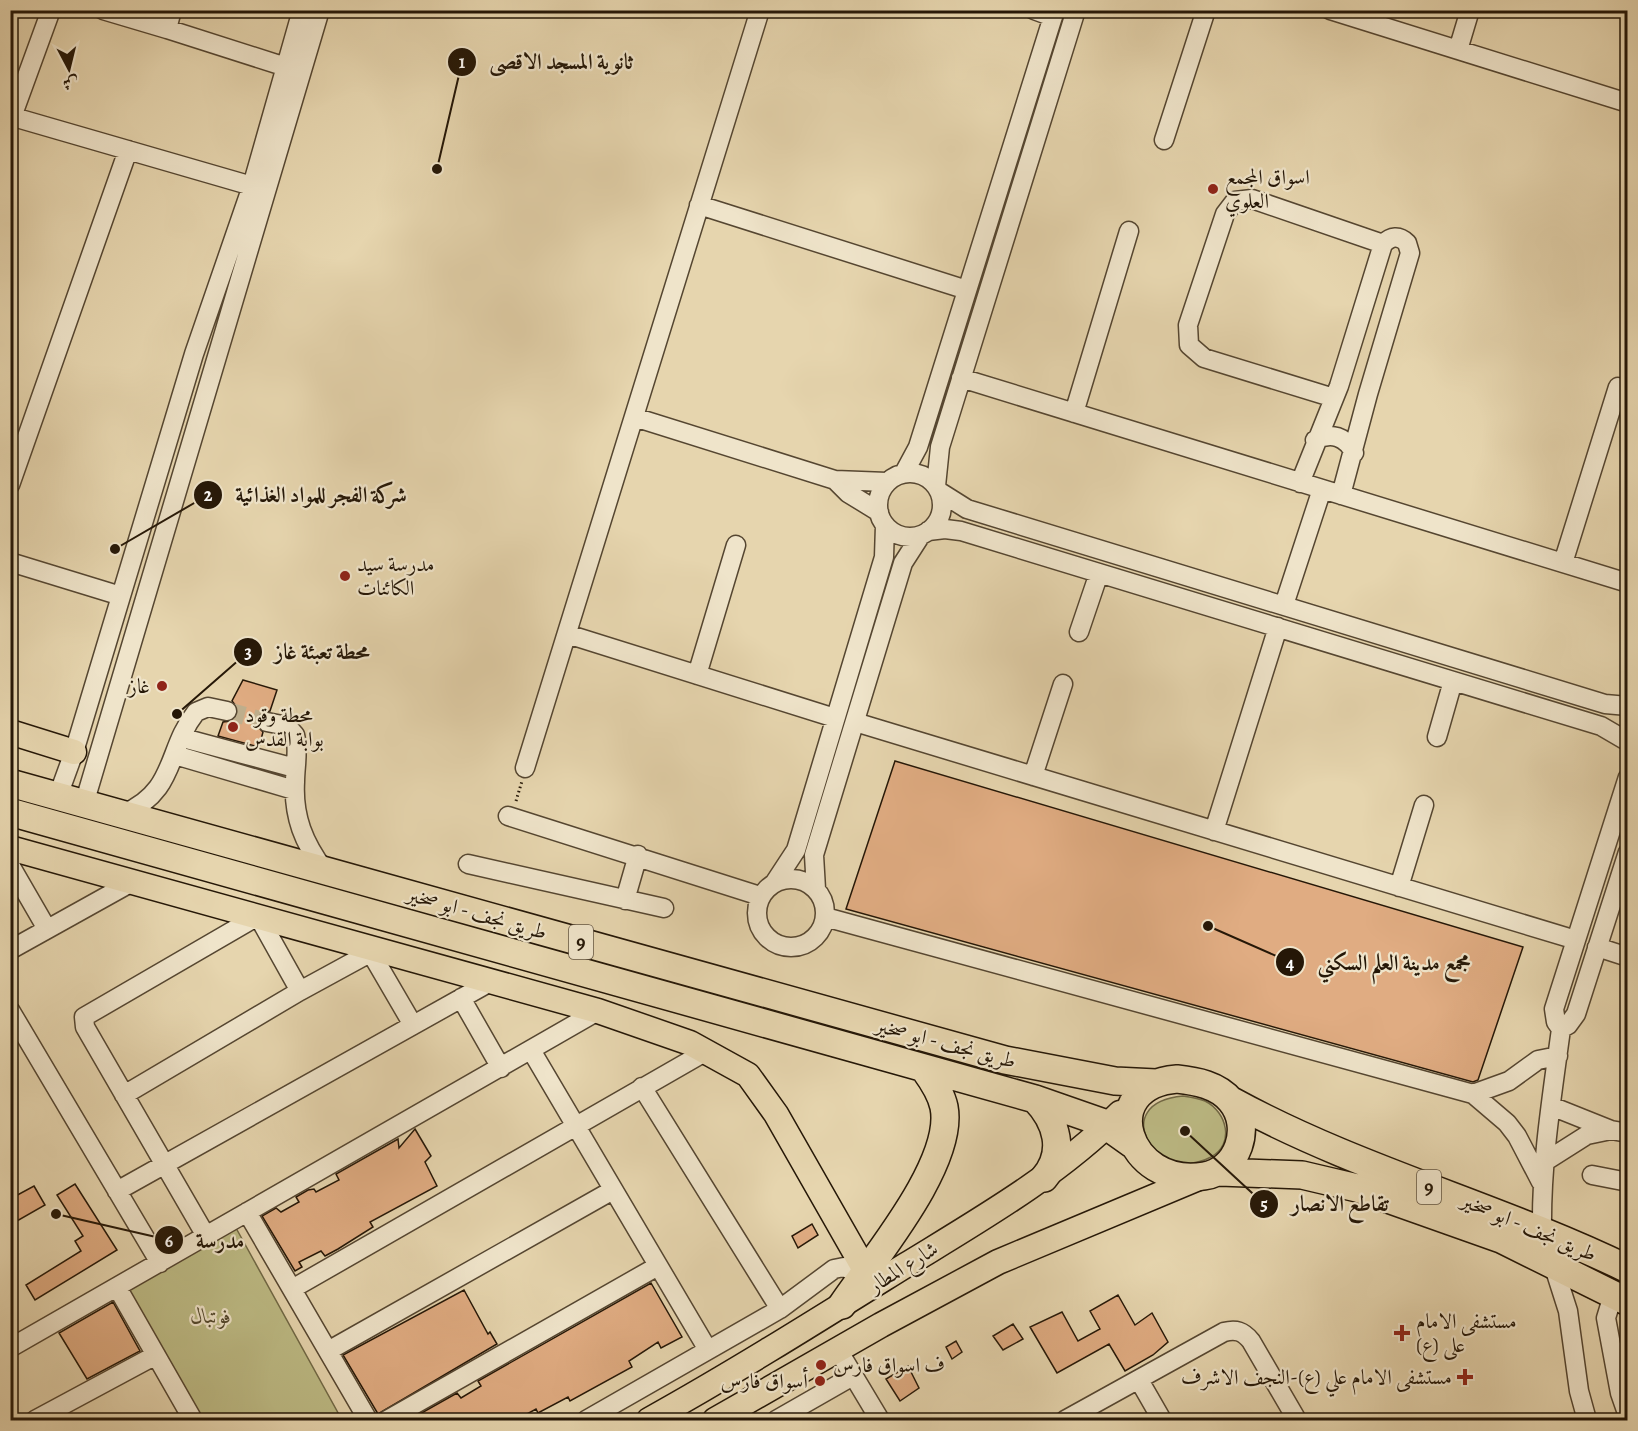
<svg xmlns="http://www.w3.org/2000/svg" width="1638" height="1431" font-family="Alegreya,Amiri,serif">
<style>
.green{fill:#bdbb85;stroke:#716946;stroke-width:1.5}
.building{fill:#e0ac82;stroke:#251707;stroke-width:1.5}
.lines{fill:none;stroke-linecap:round;stroke-linejoin:round}
.minor-tunnel{stroke:#bfaf8d;stroke-width:18;stroke-dasharray:18 9;stroke-linecap:butt}
.minor-casing{stroke:#554631;stroke-width:21}
.major-casing{stroke:#251707;stroke-width:27}
.highway-casing{stroke:#251707;stroke-width:30}
.path{stroke:#251707;stroke-width:3;stroke-dasharray:1.5 3;stroke-linecap:butt}
.minor{stroke:#efe4ca;stroke-width:18}
.major{stroke:#e6d5ae;stroke-width:24}
.highway{stroke:#e6d5ae;stroke-width:27}
.poi-dot{fill:#8f2418;stroke:#efe4ca;stroke-width:2}
.labels{text-anchor:middle;stroke-width:4.5;stroke-linejoin:round;paint-order:stroke}
.shield{fill:#efe4ca;stroke:#625442;stroke-width:1.5}
.shield-label{font-size:20px;font-weight:bold;fill:#251707}
.poi-label{font-size:21px;fill:#251707;stroke:#efe4ca;text-anchor:start}
.street-label{font-size:21px;fill:#251707;stroke:#efe4ca}
.park-label{font-size:21px;font-style:italic;fill:#53482d;stroke:#efe4ca}
.leader{fill:none;stroke:#251707;stroke-width:2}
.callout-dot{fill:#251707;stroke:#efe4ca;stroke-width:2}
.mark-label{font-size:18px;text-anchor:middle;font-weight:bold;fill:#fff}
.callout-label{font-size:22px;text-anchor:middle;font-weight:bold;fill:#251707;stroke:#efe4ca;stroke-width:4.5;stroke-linejoin:round;paint-order:stroke}
</style>
<rect width="100%" height="100%" fill="#e6d5ae"/>
<filter id="stains"><feTurbulence type="fractalNoise" baseFrequency=".00333" numOctaves="4"/><feColorMatrix values="0 0 0 0 .2 0 0 0 0 .09 0 0 0 0 .02 0 0 0 .5 -.17"/></filter>
<radialGradient id="worn" r=".72"><stop offset=".6" stop-color="#630" stop-opacity="0"/><stop offset="1" stop-color="#630" stop-opacity=".3"/></radialGradient>
<!-- green -->
<path class="green" d="M 1183,1096 C 1190,1097 1198,1098 1205,1101 C 1227,1112 1235,1144 1211,1157 C 1157,1186 1106,1103 1183,1096 Z
M 236,1228 L 342,1420 L 198,1420 L 123,1292 Z"/>
<!-- building -->
<path class="building" d="M 243,680 L 277,690 L 270,711 L 263,712 L 256,719 L 257,726 L 263,732 L 259,747 L 218,736 L 223,722 L 231,721 L 238,714 L 237,707 L 232,701 Z
M 895,761 L 1523,947 L 1478,1080 L 1473,1082 L 846,909 Z
M 415,1129 L 431,1156 L 425,1162 L 437,1186 L 370,1222 L 373,1227 L 338,1249 L 325,1256 L 321,1251 L 299,1262 L 302,1267 L 295,1271 L 262,1216 L 276,1208 L 281,1212 L 299,1202 L 296,1197 L 308,1190 L 314,1189 L 316,1192 L 339,1180 L 336,1174 L 398,1139 L 399,1148 Z
M 75,1184 L 117,1250 L 35,1300 L 26,1285 L 81,1251 L 75,1241 L 83,1236 L 57,1195 Z
M 34,1186 L 45,1205 L 10,1225 L 10,1199 Z
M 812,1224 L 818,1235 L 798,1248 L 792,1236 Z
M 651,1283 L 682,1337 L 661,1348 L 658,1342 L 629,1361 L 632,1367 L 570,1401 L 568,1397 L 538,1413 L 536,1409 L 516,1420 L 409,1420 L 457,1393 L 461,1398 L 481,1386 L 478,1381 Z
M 464,1290 L 488,1334 L 490,1332 L 497,1344 L 378,1414 L 343,1355 Z
M 1118,1295 L 1135,1325 L 1152,1313 L 1168,1342 L 1153,1355 L 1125,1371 L 1109,1344 L 1057,1373 L 1030,1327 L 1062,1312 L 1078,1341 L 1100,1329 L 1090,1311 Z
M 113,1302 L 140,1351 L 87,1379 L 59,1333 Z
M 1013,1324 L 1023,1339 L 1003,1350 L 993,1336 Z
M 956,1341 L 962,1352 L 952,1359 L 946,1347 Z
M 908,1366 L 919,1388 L 900,1401 L 886,1379 Z"/>
<g class="lines">
<!-- minor-tunnel -->
<path class="minor-tunnel" d="M 227,711 L 267,722"/>
<defs>
<path id="minor" d="M 103,10 L 167,29
M 172,10 L 167,29 L 286,67
M 1034,10 L 1053,17
M 1330,10 L 1628,103
M 1458,50 L 1470,10
M 10,116 L 252,186
M 12,117 L 51,10
M 1164,140 L 1206,10
M 699,205 L 967,290
M 961,378 L 1628,583
M 1334,398 L 1204,358 L 1189,345 L 1188,325 L 1225,214 L 1235,201 L 1252,199 L 1383,244
M 1074,413 L 1129,231
M 634,417 L 835,480 L 887,482
M 1315,440 C 1331,432 1346,436 1354,453
M 904,473 L 918,447 L 1055,10
M878 505a32 32 0 1 1 64 0a32 32 0 1 1-64 0Z
M 835,480 L 848,493 L 879,512
M 1300,483 L 1339,386 L 1383,244 C 1391,236 1399,235 1407,243 L 1410,253 L 1368,394 L 1341,495
M 10,485 L 128,150
M 936,486 L 940,447 L 1076,10
M 940,492 L 967,509 L 1605,704 L 1628,706
M 928,531 L 945,529 L 961,531 L 1601,726 L 1625,740
M 10,562 L 121,596
M 1563,563 L 1618,387
M 1284,605 L 1322,489
M 1079,632 L 1099,573
M 567,634 L 835,718
M 697,675 L 736,545
M 267,722 L 287,726 L 295,735 C 299,750 295,767 295,782 C 293,817 304,843 324,870
M 855,722 L 1576,940
M 1437,737 L 1453,681
M 183,738 L 295,768
M 175,755 L 294,790
M 525,768 L 760,10
M 1033,776 L 1063,684
M 58,796 L 74,752 L 194,354 L 252,186 L 302,10
M 84,804 L 320,10
M 123,814 C 177,791 166,750 196,712 L 208,707 L 227,711
M 508,816 L 760,896
M 1214,831 L 1278,627
M 468,864 L 664,908
M 10,865 L 47,929
M757 913a34 34 0 1 1 68 0a34 34 0 1 1-68 0Z
M 775,882 L 796,850 L 884,557 L 885,525
M 1399,887 L 1424,805
M 816,889 L 814,855 L 903,563 L 921,535
M 625,900 L 638,855
M 825,917 L 1473,1094 L 1507,1123 L 1517,1136 L 1541,1182
M 1597,947 L 1628,957
M 10,950 L 134,881
M 371,953 L 413,1025
M 461,998 L 501,1068
M 10,1010 L 160,1263
M 1561,1029 L 1568,1025 L 1576,1014 L 1628,852
M 531,1050 L 708,1350
M 642,1087 L 780,1309
M 1473,1094 L 1509,1081 L 1538,1060 L 1558,1056
M 124,1095 L 300,991 L 377,949
M 1551,1106 L 1611,1130
M 1546,1161 L 1587,1135 L 1611,1130 L 1628,1133
M 1592,1175 L 1628,1182
M 117,1191 L 492,981
M 247,1212 L 368,1420
M 1542,1230 C 1541,1163 1552,1096 1561,1029 L 1556,1022 L 1554,1009 L 1628,777
M 206,1236 L 85,1027 L 84,1017 L 258,916 L 300,991
M 1553,1264 L 1568,1311 L 1579,1391 L 1587,1420
M 117,1287 L 193,1420
M 292,1289 L 705,1052
M 1613,1295 L 1606,1318 L 1620,1393 L 1628,1416
M 10,1348 L 598,1011
M 838,1350 L 880,1420
M 328,1351 L 613,1190
M 1139,1380 L 1162,1420
M 35,1420 L 156,1355
M 387,1420 L 658,1266
M 586,1420 L 780,1309 L 834,1269 L 844,1267 L 862,1275
M 776,1420 L 853,1376
M 1065,1420 L 1224,1332 C 1236,1329 1243,1331 1251,1341 L 1297,1420"/>
<path id="major" d="M 10,732 L 74,752
M 10,848 L 598,1011 L 690,1043 L 748,1075 L 776,1114 L 865,1270
M 649,1420 C 737,1371 821,1318 906,1265 C 981,1219 1058,1175 1120,1113
M 715,1420 L 881,1325 L 998,1262 L 1201,1177"/>
<path id="highway" d="M 10,783 L 1005,1060 L 1115,1081 L 1156,1083
M 10,812 L 1035,1099 L 1101,1122 L 1132,1144
M 1177,1079 C 1196,1081 1218,1085 1231,1101 C 1253,1127 1238,1171 1204,1176 C 1127,1189 1094,1086 1177,1079 Z
M 1035,1099 C 1057,1122 1066,1152 1044,1178
M 1232,1101 C 1358,1170 1498,1206 1628,1269
M 1220,1172 L 1302,1175 L 1357,1188 L 1501,1239 L 1628,1302
M 842,1305 C 873,1259 955,1163 944,1107 C 941,1093 933,1081 925,1070"/>
</defs>
<!-- minor casing -->
<use href="#minor" class="minor-casing"/>
<!-- major casing -->
<use href="#major" class="major-casing"/>
<!-- highway casing -->
<use href="#highway" class="highway-casing"/>
<!-- path -->
<path class="path" d="M 1623,372 L 1628,356
M 516,801 L 522,781"/>
<!-- minor -->
<use href="#minor" class="minor"/>
<!-- major -->
<use href="#major" class="major"/>
<!-- highway -->
<use href="#highway" class="highway"/>
</g>
<!-- markers -->
<g class="poi-dot">
<circle cx="1213" cy="189" r="6"/>
<circle cx="345" cy="576" r="6"/>
<circle cx="162" cy="686" r="6"/>
<circle cx="233" cy="727" r="6"/>
<path d="M1399 1324h6v6h6v6h-6v6h-6v-6h-6v-6h6z"/>
<circle cx="821" cy="1365" r="6"/>
<path d="M1462 1368h6v6h6v6h-6v6h-6v-6h-6v-6h6z"/>
<circle cx="820" cy="1381" r="6"/>
</g>
<g class="labels">
<!-- shield labels -->
<g class="shield">
<rect x="569" y="925" width="24" height="34" rx="4.5"/>
<rect x="1417" y="1170" width="24" height="34" rx="4.5"/>
</g>
<g class="shield-label">
<text x="581" y="949">9</text>
<text x="1429" y="1194">9</text>
</g>
<!-- poi labels -->
<g class="poi-label">
<text x="1225" y="184">اسواق المجمع<tspan x="1225" dy="24">العلوي</tspan></text>
<text x="357" y="571">مدرسة سيد<tspan x="357" dy="24">الكائنات</tspan></text>
<text x="150" y="693" text-anchor="end">غاز</text>
<text x="245" y="722">محطة وقود<tspan x="245" dy="24">بوابة القدس</tspan></text>
<text x="1416" y="1328">مستشفی الامام<tspan x="1416" dy="24">علی (ع)</tspan></text>
<text x="833" y="1372">ف اسواق فارس</text>
<text x="1452" y="1384" text-anchor="end">مستشفى الامام علي (ع)-النجف الاشرف</text>
<text x="808" y="1388" text-anchor="end">أسواق فارس</text>
</g>
<!-- street labels -->
<g class="street-label">
<text transform="translate(477 913) rotate(16)" y="7">طريق نجف - ابو صخير</text>
<text transform="translate(946 1043) rotate(15)" y="7">طريق نجف - ابو صخير</text>
<text transform="translate(1529 1227) rotate(23)" y="7">طريق نجف - ابو صخير</text>
<text transform="translate(903 1267) rotate(-32)" y="7">شارع المطار</text>
</g>
<!-- park labels -->
<g class="park-label">
<text x="211" y="1323">فوتبال</text>
</g>
</g>
<!-- callouts -->
<path class="leader" d="M437 169L462 62M115 549L208 495M177 714L248 652M1208 926L1290 962M1185 1131L1264 1204M56 1214L169 1240"/>
<g class="callout-dot">
<circle cx="437" cy="169" r="6"/>
<circle cx="115" cy="549" r="6"/>
<circle cx="177" cy="714" r="6"/>
<circle cx="1208" cy="926" r="6"/>
<circle cx="1185" cy="1131" r="6"/>
<circle cx="56" cy="1214" r="6"/>
<circle cx="462" cy="62" r="15"/>
<circle cx="208" cy="495" r="15"/>
<circle cx="248" cy="652" r="15"/>
<circle cx="1290" cy="962" r="15"/>
<circle cx="1264" cy="1204" r="15"/>
<circle cx="169" cy="1240" r="15"/>
</g>
<g class="mark-label">
<text x="462" y="68">1</text>
<text x="208" y="501">2</text>
<text x="248" y="658">3</text>
<text x="1290" y="969">4</text>
<text x="1264" y="1210">5</text>
<text x="169" y="1247">6</text>
</g>
<g class="callout-label">
<text x="561" y="69">ثانوية المسجد الاقصى</text>
<text x="321" y="502">شركة الفجر للمواد الغذائية</text>
<text x="322" y="659">محطة تعبئة غاز</text>
<text x="1394" y="970">مجمع مدينة العلم السكني</text>
<text x="1340" y="1211">تقاطع الانصار</text>
<text x="220" y="1248">مدرسة</text>
</g>
<!-- margin -->
<rect width="1638" height="1431" fill="none" stroke="#e6d5ae" stroke-width="36"/>
<rect x="12" y="12" width="1614" height="1407" fill="none" stroke="#251707" stroke-width="3"/>
<rect x="18" y="18" width="1602" height="1395" fill="none" stroke="#251707" stroke-width="1.5"/>
<!-- north arrow -->
<g transform="translate(69 69) rotate(173)" stroke="#efe4ca" stroke-width="4.5" paint-order="stroke">
<path d="M0-4.5L10 22L0 15L-10 22Z" fill="#251707"/>
<text y="-9" font-size="16" font-weight="bold" text-anchor="middle" fill="#251707">ش</text>
</g>
<rect width="100%" height="100%" filter="url(#stains)"/>
<rect width="100%" height="100%" fill="url(#worn)"/>
</svg>
